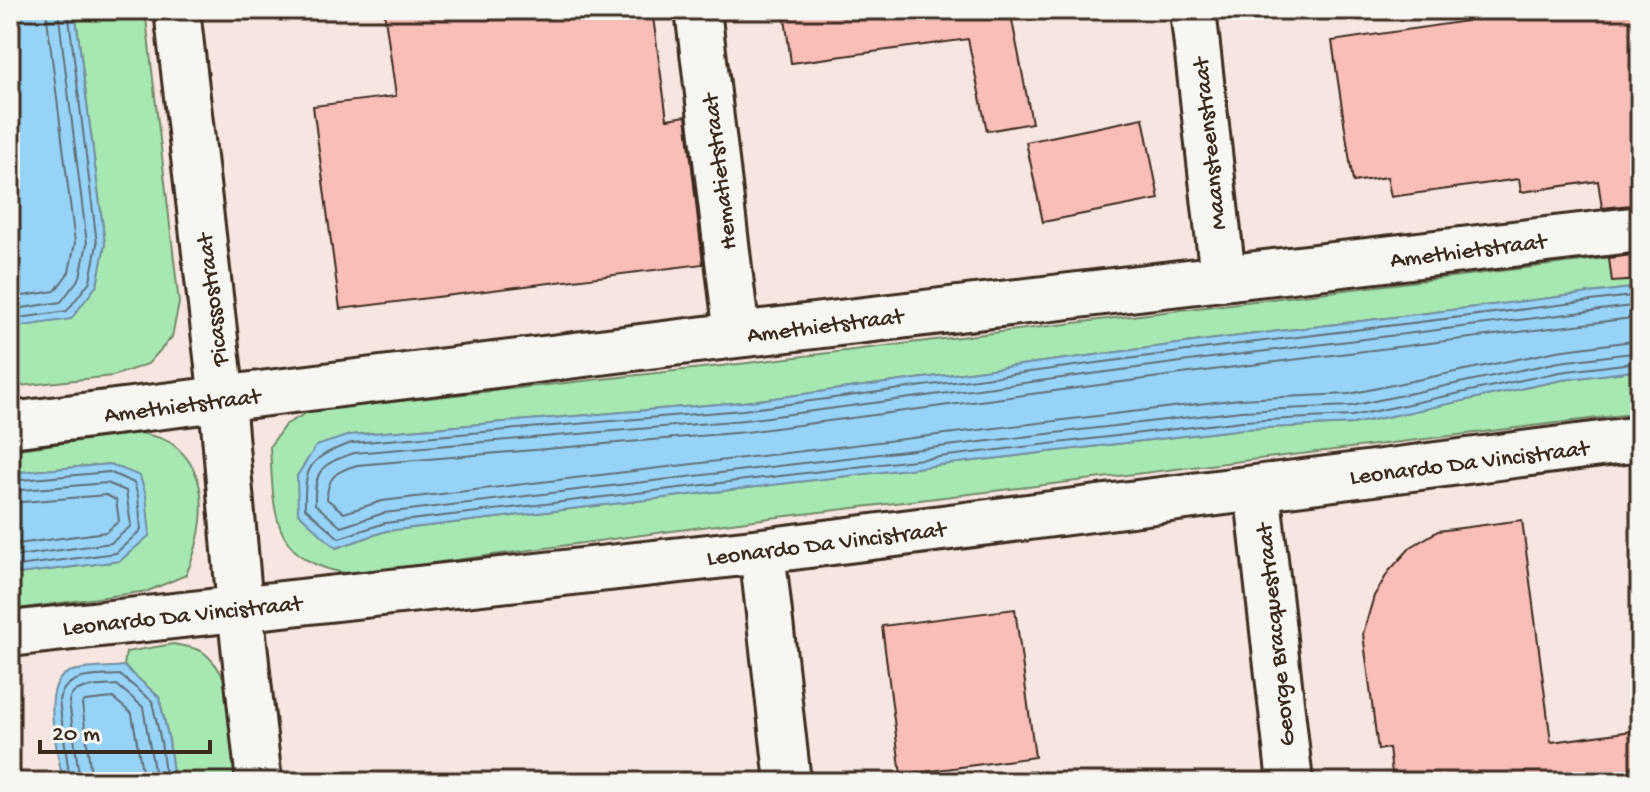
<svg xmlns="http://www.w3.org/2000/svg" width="1650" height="792" font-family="'Gochi Hand',sans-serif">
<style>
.green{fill:#a7e8b2;stroke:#718968;stroke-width:2}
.water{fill:#97d3f7;stroke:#728fa0;stroke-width:2}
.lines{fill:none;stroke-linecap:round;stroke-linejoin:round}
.shore{stroke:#606e75;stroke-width:2}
.building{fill:#fabeb9;stroke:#3b2a1e;stroke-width:2}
.minor-casing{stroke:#3b2a1e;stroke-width:50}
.minor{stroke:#f6f6f2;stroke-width:44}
.labels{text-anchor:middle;stroke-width:6;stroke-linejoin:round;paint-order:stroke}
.street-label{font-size:24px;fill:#3b2a1e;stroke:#f6f6f2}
</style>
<rect width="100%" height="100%" fill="#f7e5e1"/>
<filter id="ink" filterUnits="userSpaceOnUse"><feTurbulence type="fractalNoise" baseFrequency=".0125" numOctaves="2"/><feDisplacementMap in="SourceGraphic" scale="16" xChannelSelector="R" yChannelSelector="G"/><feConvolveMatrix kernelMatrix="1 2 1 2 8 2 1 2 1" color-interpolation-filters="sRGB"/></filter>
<g filter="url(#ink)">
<!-- green -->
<path class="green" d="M 75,10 L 145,10 L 179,303 L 172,337 L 148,364 L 113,376 L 10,387 L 10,322 L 17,327 L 97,285 L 105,244 Z
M 1640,254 L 1640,287 L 1231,337 L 743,402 L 350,435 L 316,447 L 297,476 L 336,548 L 386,531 L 1243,429 L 1353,424 L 1562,380 L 1640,370 L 1640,413 L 754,520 L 351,574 C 270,562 274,514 270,446 L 285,425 L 310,411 L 739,364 Z
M 141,433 C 150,436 163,437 171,443 C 215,475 204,532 186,575 L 148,591 L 10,610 L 10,575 L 120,561 L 110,464 L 10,473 L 10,450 Z
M 173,644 C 182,646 196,647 203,652 C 240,681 237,741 240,782 L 174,782 L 169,741 L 159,697 L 124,666 L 126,652 Z"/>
<!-- water -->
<path class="water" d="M 10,10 L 75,10 L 105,244 L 97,285 L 71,319 L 17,327 L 10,322 Z
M 1640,287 L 1640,370 L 1562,380 L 1353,424 L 1243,429 L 386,531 L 336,548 L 298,513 L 297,476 L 316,446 L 350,435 L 743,402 L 1231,337 Z
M 110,464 L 140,476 L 146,495 L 150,535 L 120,561 L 10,575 L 10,473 Z
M 124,666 L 159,697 L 169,741 L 174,782 L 63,782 C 59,756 39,687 67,673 C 79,667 110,668 124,666 Z"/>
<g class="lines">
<!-- shore -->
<path class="shore" d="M 10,294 L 23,296 L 55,291 L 69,272 L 75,243 L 46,10
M 1640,295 L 1232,345 L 743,410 L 352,443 C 310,457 304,465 305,508 L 339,538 L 385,523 L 1242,421 L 1352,416 L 1560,372 L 1640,362
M 1640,305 L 1234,355 L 745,420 L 354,453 C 322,464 314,469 315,504 L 341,527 L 384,513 L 1241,411 L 1351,406 L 1559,362 L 1640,352
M 10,306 L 22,308 L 61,302 L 80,277 L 87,244 L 58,10
M 10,316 L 20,318 L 67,311 L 90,281 L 97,244 L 68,10
M 1640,317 L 1235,367 L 746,432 L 357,465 C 337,471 327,476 327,499 L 344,513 L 382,501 L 1240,399 L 1349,394 L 1557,351 L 1640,340
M 10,481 L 109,472 L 134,483 L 138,496 L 141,530 L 116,553 L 10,567
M 10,491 L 107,483 L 126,491 L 131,526 L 111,543 L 10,557
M 10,503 L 106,495 L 116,500 L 119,521 L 106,532 L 10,545
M 70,782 L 59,700 C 66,672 96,677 120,675 L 152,701 L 161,742 L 166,782
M 80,782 L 69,701 C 73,683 101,687 117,685 L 143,707 L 156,782
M 92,782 L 82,704 L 85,701 L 113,698 L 132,714 L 144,782"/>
</g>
<!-- building -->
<path class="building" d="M 384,10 L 652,10 L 667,119 L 686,116 L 703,264 L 340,309 L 313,106 L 396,96 Z
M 784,10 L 1010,10 L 1032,123 L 987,131 L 968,39 L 791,63 Z
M 1465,10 L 1640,10 L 1640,204 L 1602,208 L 1598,181 L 1521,192 L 1519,179 L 1391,197 L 1387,177 L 1353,182 L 1332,41 L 1467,21 Z
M 1143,118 L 1159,199 L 1043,222 L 1026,142 Z
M 1640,254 L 1640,280 L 1612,282 L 1609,258 Z
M 1522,520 L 1551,742 L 1640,730 L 1640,782 L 1393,782 L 1389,748 L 1378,750 L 1363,634 L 1374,596 L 1389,571 L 1411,547 L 1438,531 Z
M 1015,609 L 1035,757 L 901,775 L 882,626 Z"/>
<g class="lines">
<defs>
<path id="minor" d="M 177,10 L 222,400 L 240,608 L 259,782
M 698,10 L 737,335
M 1193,10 L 1223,277
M 10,425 L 737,335 L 1640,229
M 1257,488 L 1290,782
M 762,551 L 788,782
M 10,634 L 762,551 L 1640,439"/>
</defs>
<!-- minor casing -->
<use href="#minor" class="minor-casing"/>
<!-- minor -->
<use href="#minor" class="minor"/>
</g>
</g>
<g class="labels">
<!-- street labels -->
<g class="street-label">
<text transform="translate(1208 144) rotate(-96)" y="8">Maansteenstraat</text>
<text transform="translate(718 172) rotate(-97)" y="8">Hematietstraat</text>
<text transform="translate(1468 249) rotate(-7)" y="8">Amethietstraat</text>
<text transform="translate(211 300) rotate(-97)" y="8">Picassostraat</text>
<text transform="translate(825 324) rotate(-7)" y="8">Amethietstraat</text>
<text transform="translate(182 404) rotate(-7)" y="8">Amethietstraat</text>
<text transform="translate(1469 461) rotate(-7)" y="8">Leonardo Da Vincistraat</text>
<text transform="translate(826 542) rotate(-7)" y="8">Leonardo Da Vincistraat</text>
<text transform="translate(182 614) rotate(-6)" y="8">Leonardo Da Vincistraat</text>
<text transform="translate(1274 635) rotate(-96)" y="8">George Bracquestraat</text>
</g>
</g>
<!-- margin -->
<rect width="1650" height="792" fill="none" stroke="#f6f6f2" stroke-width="40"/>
<rect x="20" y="20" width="1610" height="752" fill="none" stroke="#3b2a1e" stroke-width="3" filter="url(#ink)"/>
<!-- scale -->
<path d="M40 740v12h170v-12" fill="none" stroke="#3b2a1e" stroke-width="4"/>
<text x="52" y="740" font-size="24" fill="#3b2a1e" stroke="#f6f6f2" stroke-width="6" paint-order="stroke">20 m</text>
</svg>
